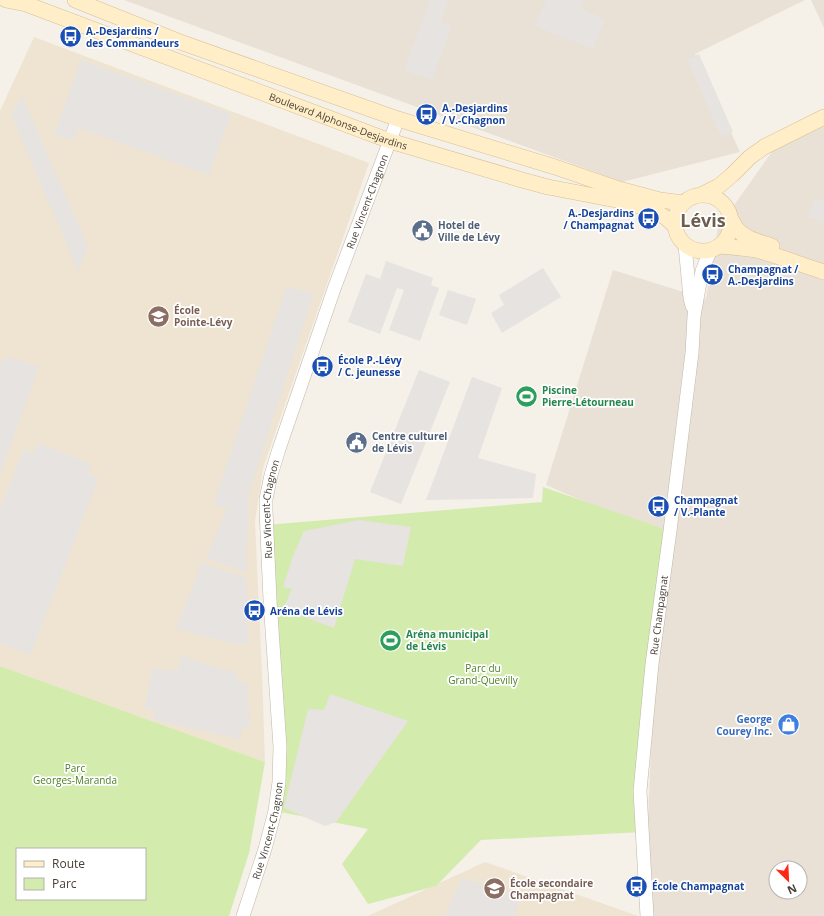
<svg xmlns="http://www.w3.org/2000/svg" width="824" height="916" font-family="'Open Sans',sans-serif">
<style>
.residential{fill:#e9e1d5;fill-rule:evenodd}
.education{fill:#efe4d1}
.green{fill:#d4ebae;fill-rule:evenodd}
.parking{fill:#e6e3e0}
.lines{fill:none;stroke-linecap:round;stroke-linejoin:round}
.tertiary-casing{stroke:#c1b7a9;stroke-width:14}
.secondary-casing{stroke:#d7c195;stroke-width:16}
.tertiary{stroke:#fff;stroke-width:13}
.secondary{stroke:#ffeec7;stroke-width:15}
.labels{text-anchor:middle;stroke-width:3.5;stroke-linejoin:round;paint-order:stroke}
.transit-label{font-size:10px;font-weight:bold;fill:#164399;stroke:#fff;text-anchor:start}
.street-label{font-size:10px;fill:#484036;stroke:#fff}
.service-label{font-size:10px;font-weight:bold;fill:#4e5e75;stroke:#fff;text-anchor:start}
.education-label{font-size:10px;font-weight:bold;fill:#785e54;stroke:#fff;text-anchor:start}
.leisure-label{font-size:10px;font-weight:bold;fill:#27864d;stroke:#fff;text-anchor:start}
.park-label{font-size:10px;fill:#4d7e25;stroke:#fff}
.shop-label{font-size:10px;font-weight:bold;fill:#366cbe;stroke:#fff;text-anchor:end}
.town-label{font-size:18px;font-weight:bold;fill:#6c5d4c;stroke:#fff}
</style>
<rect width="100%" height="100%" fill="#f5f0e8"/>
<!-- residential -->
<path class="residential" d="M 124,0 L 805,0 L 695,54 L 740,152 L 622,182 Z
M 811,0 L 824,0 L 824,28 Z
M 824,113 L 824,916 L 640,916 L 647,840 L 655,662 L 664,536 L 546,485 L 613,270 L 706,299 L 718,228 L 783,136 ZM 776,868 L 800,868 L 800,892 L 776,892 Z"/>
<!-- education -->
<path class="education" d="M 34,37 L 369,163 L 263,468 L 255,522 L 262,673 L 265,762 L 0,666 L 0,111 Z
M 485,862 L 638,916 L 368,916 Z"/>
<!-- green -->
<path class="green" d="M 543,487 L 670,531 L 643,832 L 481,840 L 436,886 L 368,904 L 342,864 L 368,829 L 275,811 L 279,788 L 266,525 L 542,502 Z
M 0,666 L 265,762 L 249,853 L 229,916 L 0,916 ZM 17,849 L 145,849 L 145,899 L 17,899 Z"/>
<!-- parking -->
<path class="parking" d="M 430,0 L 449,0 L 441,22 L 452,26 L 432,80 L 404,70 Z
M 546,0 L 584,0 L 581,9 L 605,19 L 593,49 L 535,26 Z
M 699,54 L 733,132 L 721,137 L 687,59 Z
M 81,60 L 231,114 L 209,175 L 79,128 L 73,141 L 54,134 Z
M 22,96 L 88,247 L 78,271 L 11,114 Z
M 815,198 L 824,201 L 824,223 L 808,217 Z
M 386,261 L 433,278 L 431,285 L 439,288 L 420,341 L 389,330 L 404,290 L 397,288 L 380,334 L 348,322 L 366,274 L 380,279 Z
M 543,268 L 561,297 L 502,333 L 491,313 L 504,305 L 499,295 Z
M 286,287 L 314,293 L 249,493 L 246,573 L 206,558 L 227,509 L 213,505 Z
M 448,290 L 476,299 L 467,325 L 439,315 Z
M 5,356 L 39,367 L 0,474 L 0,367 Z
M 419,370 L 450,382 L 401,504 L 370,492 Z
M 472,377 L 502,388 L 478,458 L 536,474 L 533,498 L 426,500 Z
M 38,443 L 91,464 L 88,473 L 99,478 L 30,655 L 0,643 L 0,509 L 24,449 L 34,453 Z
M 359,520 L 411,527 L 403,566 L 355,559 L 334,628 L 283,609 L 292,589 L 283,587 L 293,556 L 304,531 Z
M 202,562 L 246,578 L 249,643 L 239,645 L 176,629 Z
M 182,655 L 223,670 L 237,671 L 237,681 L 247,682 L 250,726 L 242,727 L 240,739 L 153,720 L 156,712 L 144,708 L 153,668 L 177,671 Z
M 330,694 L 408,721 L 336,822 L 325,826 L 284,808 L 308,709 L 324,710 Z
M 461,879 L 481,883 L 521,895 L 515,916 L 445,916 Z"/>
<g class="lines">
<defs>
<g id="tertiary">
<path d="M 685,245 L 690,298 L 692,306"/>
<path id="s1" d="M 243,916 L 265,849 L 275,811 L 279,782 L 280,747 L 270,600 L 266,510 L 266,499 L 271,475 L 279,449 L 334,289 L 398,119"/>
<path id="s2" d="M 647,916 L 640,791 L 652,664 L 670,531 L 692,353 L 694,316 L 702,271 L 710,251"/>
</g>
<g id="secondary">
<path id="s3" d="M 6,0 L 26,4 L 390,141 L 522,180 L 548,187 L 616,200 L 633,204 L 658,213 L 666,218 L 675,226"/>
<path d="M 75,0 L 180,42 L 398,119 L 555,167 L 619,189 L 660,200 L 683,203"/>
<path d="M 703,194 L 719,186 L 732,175 L 750,157 L 764,147 L 824,117"/>
<circle cx="703" cy="223" r="28"/>
<path d="M 732,221 C 734,224 735,227 737,229 C 745,239 760,242 772,246"/>
<path d="M 719,246 C 732,247 744,248 756,250 C 779,256 802,265 824,272"/>
</g>
</defs>
<!-- tertiary casing -->
<use href="#tertiary" class="tertiary-casing"/>
<!-- secondary casing -->
<use href="#secondary" class="secondary-casing"/>
<!-- tertiary -->
<use href="#tertiary" class="tertiary"/>
<!-- secondary -->
<use href="#secondary" class="secondary"/>
</g>
<!-- icons -->
<defs>
<symbol id="bus-disc" viewBox="-11 -11 22 22"><circle r="9.5" fill="#1a4fb4" stroke="#fff"/><path d="M-5-6H5V4H4V6H2V4H-2V6H-4V4H-5ZM-3.5-4V0h7V-4ZM-3.5 1.2v1.5H-2V1.2ZM2 1.2v1.5H3.5V1.2Z" fill="#fff"/></symbol>
<symbol id="civic-disc" viewBox="-11 -11 22 22"><circle r="9.5" fill="#5c6f8a" stroke="#fff"/><path d="M-.6-6.5H3V-4.5H.6V-3L4-1V1h2V6H-6V1h2V-1L-.6-3ZM-1.2 2.5V6h2.4V2.5Z" fill="#fff"/></symbol>
<symbol id="school-disc" viewBox="-11 -11 22 22"><circle r="9.5" fill="#8d6e63" stroke="#fff"/><path d="M0-5L7-2L0 1L-7-2ZM-4 1L0 2.5L4 1V4Q0 6-4 4Z" fill="#fff"/></symbol>
<symbol id="stadium-disc" viewBox="-11 -11 22 22"><circle r="9.5" fill="#2e9e5b" stroke="#fff"/><path d="M0-5a6.5 5 0 1 0 0 10a6.5 5 0 1 0 0-10ZM-3.5-1.8h7v3.6h-7Z" fill="#fff"/></symbol>
<symbol id="shop-disc" viewBox="-11 -11 22 22"><circle r="9.5" fill="#3f7fe0" stroke="#fff"/><path d="M-5-2.5h2.3a2.7 3.5 0 0 1 5.4 0H5L5.5 6h-11ZM-1.5-2.5h3a1.5 2.3 0 0 0-3 0Z" fill="#fff"/></symbol>
</defs>
<g fill-rule="evenodd">
<use href="#bus-disc" x="58" y="24" width="25" height="25"/>
<use href="#bus-disc" x="414" y="102" width="25" height="25"/>
<use href="#bus-disc" x="636" y="206" width="25" height="25"/>
<use href="#civic-disc" x="410" y="218" width="25" height="25"/>
<use href="#bus-disc" x="700" y="262" width="25" height="25"/>
<use href="#school-disc" x="146" y="304" width="25" height="25"/>
<use href="#bus-disc" x="310" y="354" width="25" height="25"/>
<use href="#stadium-disc" x="514" y="384" width="25" height="25"/>
<use href="#civic-disc" x="344" y="430" width="25" height="25"/>
<use href="#bus-disc" x="646" y="494" width="25" height="25"/>
<use href="#bus-disc" x="242" y="598" width="25" height="25"/>
<use href="#stadium-disc" x="378" y="628" width="25" height="25"/>
<use href="#shop-disc" x="776" y="712" width="25" height="25"/>
<use href="#bus-disc" x="624" y="874" width="25" height="25"/>
<use href="#school-disc" x="482" y="876" width="25" height="25"/>
</g>
<g class="labels">
<!-- transit labels -->
<g class="transit-label">
<text x="86" y="35">A.-Desjardins /<tspan x="86" dy="12">des Commandeurs</tspan></text>
<text x="442" y="112">A.-Desjardins<tspan x="442" dy="12">/ V.-Chagnon</tspan></text>
<text x="634" y="217" text-anchor="end">A.-Desjardins<tspan x="634" dy="12">/ Champagnat</tspan></text>
<text x="728" y="273">Champagnat /<tspan x="728" dy="12">A.-Desjardins</tspan></text>
<text x="338" y="364">École P.-Lévy<tspan x="338" dy="12">/ C. jeunesse</tspan></text>
<text x="674" y="504">Champagnat<tspan x="674" dy="12">/ V.-Plante</tspan></text>
<text x="270" y="615">Aréna de Lévis</text>
<text x="652" y="890">École Champagnat</text>
</g>
<!-- street labels -->
<g class="street-label">
<text dy="4" stroke="none"><textPath href="#s3" startOffset="354">Boulevard Alphonse-Desjardins</textPath></text>
<text dy="4" stroke="none"><textPath href="#s1" startOffset="737">Rue Vincent-Chagnon</textPath></text>
<text dy="4" stroke="none"><textPath href="#s1" startOffset="413">Rue Vincent-Chagnon</textPath></text>
<text dy="4" stroke="none"><textPath href="#s2" startOffset="302">Rue Champagnat</textPath></text>
<text dy="4" stroke="none"><textPath href="#s1" startOffset="89">Rue Vincent-Chagnon</textPath></text>
</g>
<!-- service labels -->
<g class="service-label">
<text x="438" y="229">Hotel de<tspan x="438" dy="12">Ville de Lévy</tspan></text>
<text x="372" y="440">Centre culturel<tspan x="372" dy="12">de Lévis</tspan></text>
</g>
<!-- education labels -->
<g class="education-label">
<text x="174" y="314">École<tspan x="174" dy="12">Pointe-Lévy</tspan></text>
<text x="510" y="887">École secondaire<tspan x="510" dy="12">Champagnat</tspan></text>
</g>
<!-- leisure labels -->
<g class="leisure-label">
<text x="542" y="394">Piscine<tspan x="542" dy="12">Pierre-Létourneau</tspan></text>
<text x="406" y="638">Aréna municipal<tspan x="406" dy="12">de Lévis</tspan></text>
</g>
<!-- park labels -->
<g class="park-label">
<text x="483" y="672">Parc du<tspan x="483" dy="12">Grand-Quevilly</tspan></text>
<text x="75" y="772">Parc<tspan x="75" dy="12">Georges-Maranda</tspan></text>
</g>
<!-- shop labels -->
<g class="shop-label">
<text x="772" y="723">George<tspan x="772" dy="12">Courey Inc.</tspan></text>
</g>
<!-- town labels -->
<g class="town-label">
<text x="703" y="227">Lévis</text>
</g>
</g>
<!-- legend -->
<rect x="16" y="848" width="130" height="52" fill="#ffffff" stroke="#b6b3af"/>
<rect x="24" y="861" width="20" height="6" fill="#ffeec7" stroke="#b6b3af"/>
<text x="52" y="868" font-size="12" fill="#484036">Route</text>
<rect x="24" y="878" width="20" height="12" fill="#d4ebae" stroke="#b6b3af"/>
<text x="52" y="888" font-size="12" fill="#484036">Parc</text>
<!-- north arrow -->
<g transform="translate(788 880) rotate(156)"><circle r="19" fill="#ffffff" stroke="#b6b3af"/>
<path d="M0-3L7 15L0 10L-7 15Z" fill="#ff2814"/>
<text y="-6" font-size="11" font-weight="bold" text-anchor="middle" fill="#484036">N</text>
</g>
</svg>
